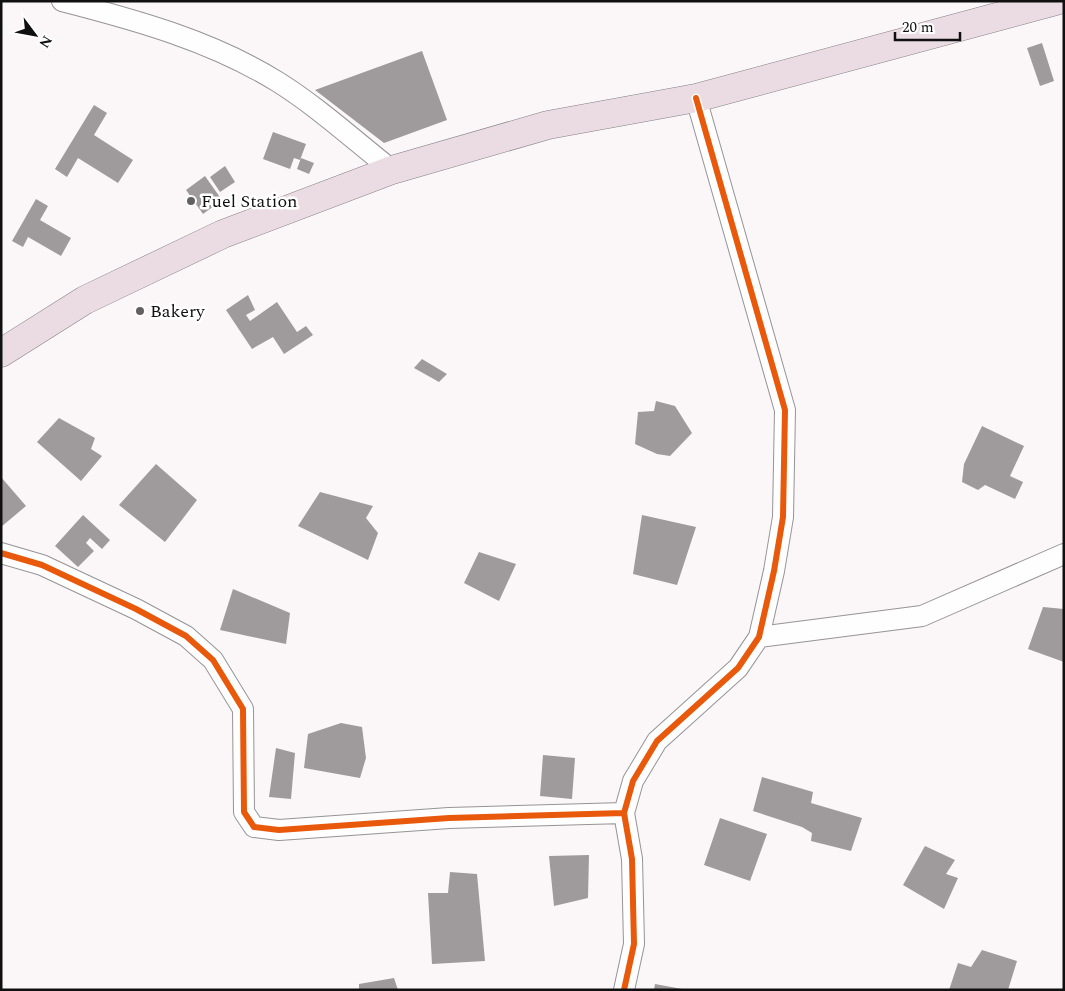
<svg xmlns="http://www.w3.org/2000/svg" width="1065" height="991" font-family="Spectral,serif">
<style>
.building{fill:#9f9b9d}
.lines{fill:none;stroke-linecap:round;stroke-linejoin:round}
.street-casing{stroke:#969494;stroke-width:22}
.primary-casing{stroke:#838182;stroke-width:29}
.street{stroke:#fefefe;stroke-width:20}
.primary{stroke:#ebdce3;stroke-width:28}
.cycleway-casing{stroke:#fff;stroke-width:9}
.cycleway{stroke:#e8590c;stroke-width:6}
.poi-dot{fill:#626061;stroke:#fff;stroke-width:2}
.labels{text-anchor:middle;stroke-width:5;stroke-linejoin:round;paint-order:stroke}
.poi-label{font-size:18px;fill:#101010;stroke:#fff;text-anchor:start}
</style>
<rect width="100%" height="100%" fill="#fbf6f8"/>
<!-- building -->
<path class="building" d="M 1042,43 L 1054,81 L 1040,86 L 1027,48 Z
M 422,51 L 447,120 L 384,143 L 315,90 Z
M 94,105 L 107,113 L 94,135 L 133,160 L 118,183 L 78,158 L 67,177 L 55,169 Z
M 273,132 L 306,144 L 300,160 L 294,158 L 290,169 L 263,159 Z
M 301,158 L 314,163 L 309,174 L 297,169 Z
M 225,166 L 235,182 L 220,192 L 210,177 Z
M 205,176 L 222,200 L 203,214 L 186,190 Z
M 36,199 L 48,206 L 40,220 L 71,238 L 61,256 L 28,237 L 23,247 L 12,241 Z
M 248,295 L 255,310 L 246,315 L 250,321 L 277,302 L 297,332 L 306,326 L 313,335 L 284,354 L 273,337 L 252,349 L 226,310 Z
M 422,359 L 447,374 L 439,382 L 414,368 Z
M 656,401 L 675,406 L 692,433 L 670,456 L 657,454 L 635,444 L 638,412 L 654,411 Z
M 59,418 L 95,438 L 91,449 L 102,456 L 81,481 L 37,442 Z
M 982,426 L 1024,446 L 1010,476 L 1023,482 L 1015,499 L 985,485 L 978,490 L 962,482 L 964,464 Z
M 156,464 L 197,500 L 165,542 L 119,505 Z
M 1,477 L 26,506 L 1,527 Z
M 320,492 L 373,506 L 366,518 L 378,533 L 368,560 L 298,526 Z
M 83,515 L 110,540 L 102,549 L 90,538 L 86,543 L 94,551 L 78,567 L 55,546 Z
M 642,515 L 696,527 L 677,585 L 633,574 Z
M 479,552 L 516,564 L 499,601 L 464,583 Z
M 233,589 L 290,613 L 286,644 L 220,630 Z
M 1043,607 L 1064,609 L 1064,662 L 1028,649 Z
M 341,723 L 362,727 L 366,758 L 360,778 L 304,768 L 308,734 Z
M 276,748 L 295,753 L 291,799 L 269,797 Z
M 543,755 L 575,758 L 572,799 L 540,796 Z
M 762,777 L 813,792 L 811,803 L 862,818 L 851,851 L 811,841 L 812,833 L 802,827 L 753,811 Z
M 720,818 L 767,834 L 750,881 L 704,865 Z
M 925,846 L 955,860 L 946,874 L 958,878 L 944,909 L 903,885 Z
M 589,855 L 588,898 L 554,906 L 549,856 Z
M 450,872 L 477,874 L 485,961 L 432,964 L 428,893 L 448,893 Z
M 982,950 L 1017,961 L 1008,990 L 949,990 L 958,963 L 971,967 Z
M 394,978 L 398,990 L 359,990 L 359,984 Z
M 655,984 L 682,989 L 682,990 L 654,990 Z"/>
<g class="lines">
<defs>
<path id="street" d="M 62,1 C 136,20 212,41 278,82 C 318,107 355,141 392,170
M 1,553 L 42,565 L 136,609 L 186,636 L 213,660 L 243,709 L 244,812 L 254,827 L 279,830 L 449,818 L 624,813
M 759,637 L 922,616 L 1064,554
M 624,990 L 634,944 L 632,859 L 624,813 L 633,781 L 657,741 L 738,668 L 759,637 L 774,571 L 783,517 L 785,410 L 696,98"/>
<path id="primary" d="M 1,353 L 85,300 L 223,234 L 392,170 L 548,125 L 696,98 L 1056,1"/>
</defs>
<!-- street casing -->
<use href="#street" class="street-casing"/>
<!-- primary casing -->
<use href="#primary" class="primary-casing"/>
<!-- street -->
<use href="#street" class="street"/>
<!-- primary -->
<use href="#primary" class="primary"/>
<defs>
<path id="cycleway" d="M 1,553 L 42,565 L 136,609 L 186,636 L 213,660 L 243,709 L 244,812 L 254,827 L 279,830 L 449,818 L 624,813
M 624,990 L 634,944 L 632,859 L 624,813 L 633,781 L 657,741 L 738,668 L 759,637 L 774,571 L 783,517 L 785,410 L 696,98"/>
</defs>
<!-- cycleway casing -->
<use href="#cycleway" class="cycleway-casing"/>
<!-- cycleway -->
<use href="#cycleway" class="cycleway"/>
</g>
<!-- markers -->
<g class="poi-dot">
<circle cx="191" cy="201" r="5"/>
<circle cx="140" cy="311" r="5"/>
</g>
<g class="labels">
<!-- poi labels -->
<g class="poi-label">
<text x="201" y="207">Fuel Station</text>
<text x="150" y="317">Bakery</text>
</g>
</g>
<!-- border -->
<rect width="1065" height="991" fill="none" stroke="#101010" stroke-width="5"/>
<!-- north arrow -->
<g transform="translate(35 35) rotate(122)" stroke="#ffffff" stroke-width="4" paint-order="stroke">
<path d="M0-4L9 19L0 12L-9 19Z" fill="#101010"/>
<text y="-8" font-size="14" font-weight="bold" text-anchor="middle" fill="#101010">N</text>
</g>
<!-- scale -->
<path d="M895 32v8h65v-8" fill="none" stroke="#101010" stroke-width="2.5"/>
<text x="902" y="32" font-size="15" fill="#101010" stroke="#ffffff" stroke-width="4" paint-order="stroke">20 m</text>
</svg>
